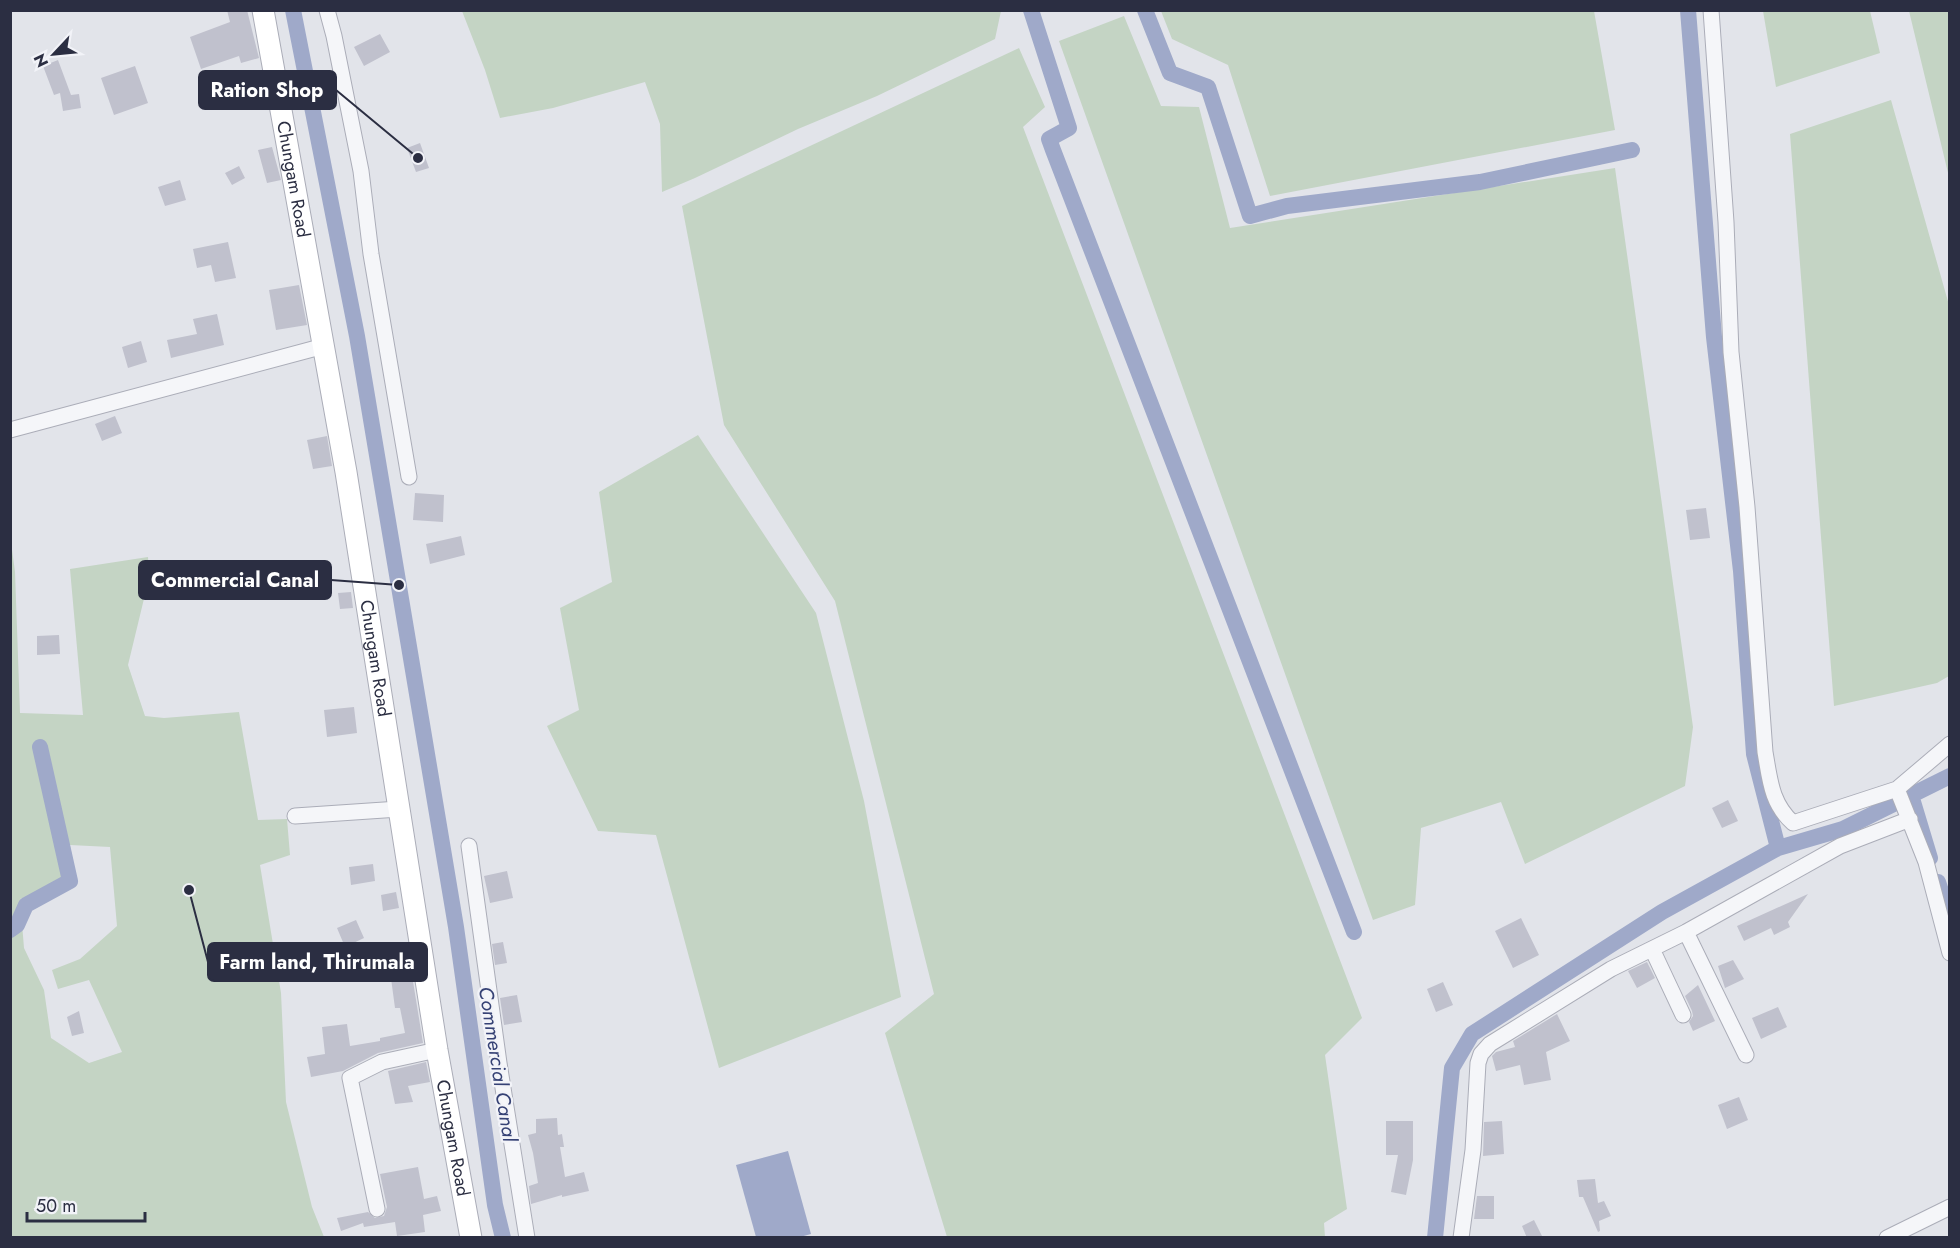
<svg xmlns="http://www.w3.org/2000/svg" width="1960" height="1248" font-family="Jost,sans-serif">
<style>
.green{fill:#c4d4c4;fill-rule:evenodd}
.water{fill:#9fa9c9}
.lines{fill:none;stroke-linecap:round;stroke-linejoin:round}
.canal{stroke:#9fa9c9;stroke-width:16}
.building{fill:#c0c1cd}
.minor-casing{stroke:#abadb8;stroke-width:17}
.secondary-casing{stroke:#abadb8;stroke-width:23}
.minor{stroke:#f5f6f9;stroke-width:15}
.secondary{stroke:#fff;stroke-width:21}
.labels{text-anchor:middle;stroke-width:4.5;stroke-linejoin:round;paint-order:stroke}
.street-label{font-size:18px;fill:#2b2e42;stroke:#f2f3f8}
.water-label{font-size:20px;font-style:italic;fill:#364275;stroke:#f2f3f8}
.leader{fill:none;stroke:#2b2e42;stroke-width:2}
.callout-dot{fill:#2b2e42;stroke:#f2f3f8;stroke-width:2}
.callout{fill:#2b2e42;stroke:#2b2e42;stroke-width:2}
.callout-label{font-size:20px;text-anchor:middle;font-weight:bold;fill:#fff}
</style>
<rect width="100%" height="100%" fill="#e2e4ea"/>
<!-- green -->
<path class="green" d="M 462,11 L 1001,11 L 995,39 L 877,96 L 798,129 L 695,178 L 662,192 L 660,124 L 645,82 L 553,108 L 500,118 L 485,70 Z
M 1161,11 L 1594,11 L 1615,130 L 1270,196 L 1228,65 L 1172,39 Z
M 1763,11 L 1870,11 L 1880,53 L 1776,87 Z
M 1909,11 L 1949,11 L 1949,177 Z
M 1124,16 L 1161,106 L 1199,107 L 1230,228 L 1615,168 L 1693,727 L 1685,786 L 1525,864 L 1501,802 L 1421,828 L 1415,905 L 1373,920 L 1059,41 Z
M 1019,48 L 1045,107 L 1023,127 L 1362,1018 L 1325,1055 L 1347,1209 L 1324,1223 L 1325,1237 L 947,1237 L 885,1033 L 934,994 L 835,601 L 724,425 L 682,206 Z
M 1891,100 L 1949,305 L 1949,676 L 1937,683 L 1834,706 L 1790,134 Z
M 698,435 L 816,613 L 864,801 L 901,997 L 719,1068 L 656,835 L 598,831 L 547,726 L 579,710 L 560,608 L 612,582 L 599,492 Z
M 11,542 L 15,572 L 20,713 L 83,715 L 70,569 L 148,557 L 149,578 L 128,665 L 145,716 L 164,718 L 239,712 L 258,820 L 287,819 L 290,855 L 260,865 L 281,993 L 286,1102 L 312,1207 L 324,1237 L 11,1237 ZM 70,845 L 110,847 L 117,926 L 80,959 L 52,970 L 58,989 L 89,980 L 122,1052 L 89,1063 L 51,1038 L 44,990 L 24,948 L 20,899 L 76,880 Z"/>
<!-- water -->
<path class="water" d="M 788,1151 L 811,1234 L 800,1237 L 756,1237 L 736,1165 Z"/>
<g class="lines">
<!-- canal -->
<path class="canal" d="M 293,10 L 357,336 L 456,927 L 495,1205 L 503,1238
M 1031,10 L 1069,128 L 1049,139 L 1053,150 L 1354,932
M 1145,10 L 1170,73 L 1208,87 L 1250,216 L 1287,206 L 1480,182 L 1632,150
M 1688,10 L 1714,337 L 1741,571 L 1754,754 L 1778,848
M 1911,795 L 1930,858
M 1938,882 L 1950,918
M 10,930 L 17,925 L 26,905 L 70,881 L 40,747
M 1435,1238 L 1452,1068 L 1472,1034 L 1662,912 L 1778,848 L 1843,829 L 1950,776"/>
</g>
<!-- building -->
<path class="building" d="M 227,10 L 247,10 L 259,58 L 241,63 L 239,56 L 201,69 L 190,37 L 230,22 Z
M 380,34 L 390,52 L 364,66 L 354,47 Z
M 58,60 L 71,95 L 79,94 L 81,108 L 63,111 L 60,93 L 54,95 L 43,66 Z
M 135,66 L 148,103 L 114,115 L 101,78 Z
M 420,143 L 429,168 L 416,172 L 407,148 Z
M 272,147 L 281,180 L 267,183 L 258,150 Z
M 239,166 L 245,178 L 232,185 L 225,173 Z
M 180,180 L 186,200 L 165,206 L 158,187 Z
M 228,242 L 236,278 L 215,282 L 211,265 L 197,268 L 193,249 Z
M 299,285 L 307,325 L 276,330 L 269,290 Z
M 217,314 L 224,345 L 171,358 L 167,340 L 197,334 L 193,319 Z
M 141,341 L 147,362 L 128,368 L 122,347 Z
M 115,416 L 122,433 L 102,441 L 95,424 Z
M 327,436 L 332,466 L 313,469 L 307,440 Z
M 415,493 L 444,495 L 443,522 L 413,520 Z
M 1706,508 L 1710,538 L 1690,540 L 1686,510 Z
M 461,536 L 465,555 L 430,564 L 426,544 Z
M 351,592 L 353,608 L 340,609 L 338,593 Z
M 59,635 L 60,654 L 37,655 L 37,636 Z
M 354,707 L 357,733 L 327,737 L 324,710 Z
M 1728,800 L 1738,821 L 1722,828 L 1712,808 Z
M 373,864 L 375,881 L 351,885 L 349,867 Z
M 507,871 L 513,898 L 490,903 L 484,876 Z
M 396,892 L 399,908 L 383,911 L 381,895 Z
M 1808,894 L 1788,922 L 1790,927 L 1774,935 L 1771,928 L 1744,941 L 1737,926 Z
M 1521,918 L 1539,955 L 1513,968 L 1495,931 Z
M 356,920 L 364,938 L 345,947 L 337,928 Z
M 503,942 L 507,963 L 495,965 L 492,944 Z
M 1733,960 L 1744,979 L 1725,988 L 1718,966 Z
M 1647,962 L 1655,978 L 1637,988 L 1628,971 Z
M 411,969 L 423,1043 L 378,1053 L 343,1071 L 311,1077 L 307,1057 L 325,1054 L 322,1027 L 347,1024 L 350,1046 L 380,1041 L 380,1038 L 405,1033 L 400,1008 L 395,1008 L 390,971 Z
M 1443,982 L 1453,1005 L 1436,1012 L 1427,989 Z
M 1698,985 L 1715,1021 L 1693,1031 L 1689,1022 L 1693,1016 L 1692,1011 L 1685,996 Z
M 517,995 L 522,1022 L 504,1025 L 500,998 Z
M 1778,1007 L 1787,1027 L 1761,1039 L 1752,1018 Z
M 79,1011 L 84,1033 L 72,1036 L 67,1017 Z
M 1557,1014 L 1570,1041 L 1546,1052 L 1551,1080 L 1524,1085 L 1520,1065 L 1496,1071 L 1492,1056 L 1496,1052 L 1515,1047 L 1513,1041 Z
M 426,1062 L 430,1082 L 408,1086 L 413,1102 L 395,1104 L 388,1071 Z
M 1739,1097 L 1748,1120 L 1727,1129 L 1718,1105 Z
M 557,1118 L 558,1135 L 562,1134 L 564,1147 L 560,1147 L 565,1177 L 584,1172 L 589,1191 L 562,1197 L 562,1195 L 531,1204 L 529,1186 L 538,1183 L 533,1153 L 528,1135 L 536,1133 L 536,1119 Z
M 1386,1121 L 1413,1121 L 1413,1160 L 1406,1195 L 1391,1192 L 1398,1155 L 1386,1155 Z
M 1502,1121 L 1504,1154 L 1483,1156 L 1484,1122 Z
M 418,1167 L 424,1199 L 437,1196 L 441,1211 L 423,1215 L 425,1232 L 397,1236 L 395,1222 L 364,1227 L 363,1223 L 341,1231 L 337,1218 L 368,1212 L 375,1218 L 384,1216 L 387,1207 L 380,1174 Z
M 1595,1179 L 1598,1203 L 1604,1201 L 1611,1216 L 1599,1221 L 1600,1231 L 1598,1232 L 1583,1197 L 1579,1197 L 1577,1180 Z
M 1477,1196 L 1494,1196 L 1494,1219 L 1474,1219 Z
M 1534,1220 L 1543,1238 L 1527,1238 L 1522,1226 Z"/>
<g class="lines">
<defs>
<path id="minor" d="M 327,10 L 334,36 L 361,171 L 371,254 L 409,477
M 1711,10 L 1726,222 L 1731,352 L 1747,507 L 1765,752 C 1770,780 1771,803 1793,823 L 1897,789 L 1926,862 L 1950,953
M 10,430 L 324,346
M 1897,789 L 1950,744
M 295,816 L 399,809
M 469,846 L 499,1063 L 527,1238
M 1686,932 L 1746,1055
M 1652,949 L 1683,1015
M 377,1209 L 350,1078 L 382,1062 L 437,1050
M 1461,1238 L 1473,1150 L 1478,1063 L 1481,1054 L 1490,1044 L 1611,969 L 1686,932 L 1840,846 L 1910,819
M 1887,1238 L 1950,1207"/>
<g id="secondary">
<path id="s1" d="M 263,10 L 346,472 L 437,1050 L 471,1238"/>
</g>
</defs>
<!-- minor casing -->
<use href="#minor" class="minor-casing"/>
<!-- secondary casing -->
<use href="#secondary" class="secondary-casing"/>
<!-- minor -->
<use href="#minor" class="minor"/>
<!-- secondary -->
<use href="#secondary" class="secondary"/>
</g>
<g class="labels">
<!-- street labels -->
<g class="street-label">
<text dy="6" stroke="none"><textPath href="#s1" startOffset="172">Chungam Road</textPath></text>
<text dy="6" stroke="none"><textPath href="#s1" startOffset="658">Chungam Road</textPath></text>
<text dy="6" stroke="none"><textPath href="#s1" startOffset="1144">Chungam Road</textPath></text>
</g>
<!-- water labels -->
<g class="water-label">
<text transform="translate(498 1064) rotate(81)" y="7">Commercial Canal</text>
</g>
</g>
<!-- callouts -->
<path class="leader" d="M418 158L336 90M399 585L331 580M189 890L208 962"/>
<g class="callout-dot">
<circle cx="418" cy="158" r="6"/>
<circle cx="399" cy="585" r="6"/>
<circle cx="189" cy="890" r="6"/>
</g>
<g class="callout">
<rect x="199" y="71" width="137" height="38" rx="6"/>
<rect x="139" y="561" width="192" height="38" rx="6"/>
<rect x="208" y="943" width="219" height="38" rx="6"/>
</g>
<g class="callout-label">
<text x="267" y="97">Ration Shop</text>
<text x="235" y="587">Commercial Canal</text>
<text x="317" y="969">Farm land, Thirumala</text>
</g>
<!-- border -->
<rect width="1960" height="1248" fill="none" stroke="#2b2e42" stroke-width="24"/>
<!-- north arrow -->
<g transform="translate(54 54) rotate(244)" stroke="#f2f3f8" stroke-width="4.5" paint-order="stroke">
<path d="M0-4.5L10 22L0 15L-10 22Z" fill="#2b2e42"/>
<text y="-9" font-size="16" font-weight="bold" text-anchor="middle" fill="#2b2e42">N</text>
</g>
<!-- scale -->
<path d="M27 1212v9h118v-9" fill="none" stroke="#2b2e42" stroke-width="3"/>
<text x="36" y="1212" font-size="18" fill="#2b2e42" stroke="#f2f3f8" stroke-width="4.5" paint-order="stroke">50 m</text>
</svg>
